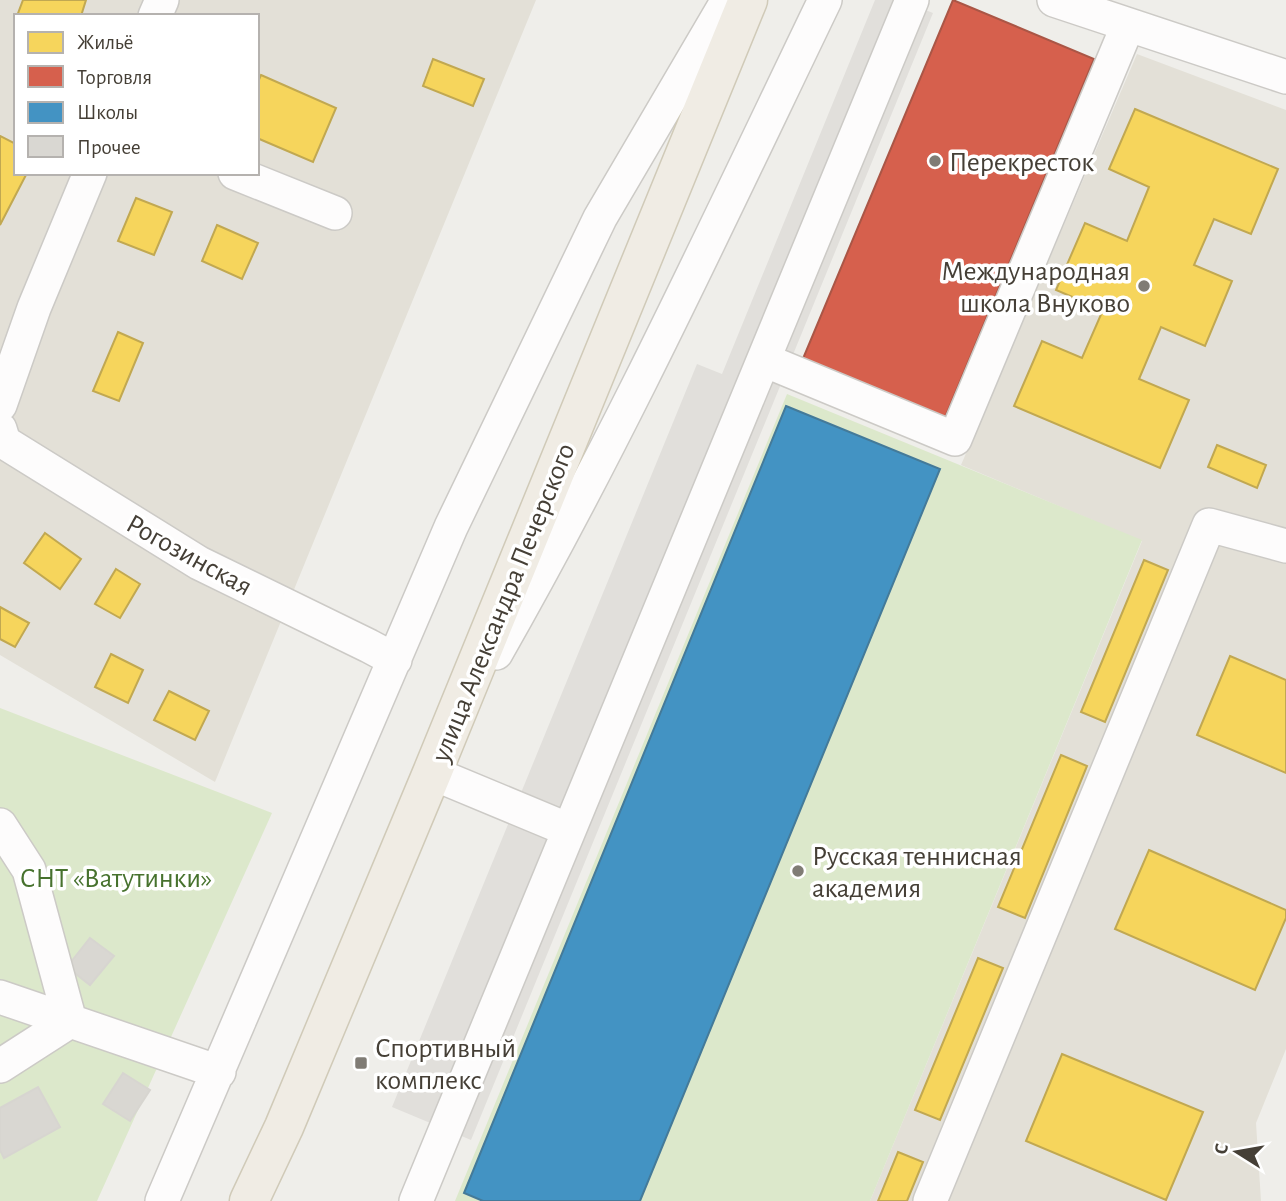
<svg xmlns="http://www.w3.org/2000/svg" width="1286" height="1201" font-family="'Alegreya Sans',sans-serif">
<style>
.residential{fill:#e3e0d7;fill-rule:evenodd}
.green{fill:#dce8cb}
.parking{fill:#e1dfdb}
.homes{fill:#f6d55c;stroke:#c1a851;stroke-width:2}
.shops{fill:#d6604d;stroke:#aa5646;stroke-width:2}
.schools{fill:#4393c3;stroke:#447a99;stroke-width:2}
.building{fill:#d9d7d2;stroke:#d7d5d0;stroke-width:2}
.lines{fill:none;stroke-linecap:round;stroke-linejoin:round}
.minor-casing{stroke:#cccac6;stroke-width:36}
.major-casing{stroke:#d0cab8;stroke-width:41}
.minor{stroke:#fdfcfc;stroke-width:33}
.major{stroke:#f0ece4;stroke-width:38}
.poi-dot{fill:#807c75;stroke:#fff;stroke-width:2.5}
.labels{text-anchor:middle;stroke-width:7;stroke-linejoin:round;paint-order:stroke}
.poi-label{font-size:28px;fill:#453f36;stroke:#fff;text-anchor:start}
.street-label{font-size:28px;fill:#453f36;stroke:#fff}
.park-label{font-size:28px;fill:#47722e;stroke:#fff}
</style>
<rect width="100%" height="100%" fill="#efeeea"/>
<!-- residential -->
<path class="residential" d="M 0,0 L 536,0 L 215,782 L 0,655 ZM 16,16 L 257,16 L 257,173 L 16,173 Z
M 1137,54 L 1286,110 L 1286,1049 L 1256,1123 L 1261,1201 L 870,1201 L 1142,541 L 961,465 Z"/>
<!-- green -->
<path class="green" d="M 787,394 L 1142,540 L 870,1201 L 455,1201 Z
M 0,708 L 272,813 L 97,1201 L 0,1201 Z"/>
<!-- parking -->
<path class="parking" d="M 875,0 L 900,0 L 933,13 L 471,1140 L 392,1107 L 697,364 L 722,374 Z"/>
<!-- homes -->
<path class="homes" d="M 23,0 L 86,0 L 81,16 L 17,16 Z
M 433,59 L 484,79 L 473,106 L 423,86 Z
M 261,75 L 336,108 L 313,162 L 257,138 L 257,84 Z
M 1135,109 L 1278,169 L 1251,234 L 1214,219 L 1194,265 L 1232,281 L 1205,346 L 1161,327 L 1139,379 L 1189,400 L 1160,468 L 1014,406 L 1042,341 L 1082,358 L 1103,310 L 1056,290 L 1085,223 L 1127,241 L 1149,187 L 1109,169 Z
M 0,136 L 16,144 L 16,173 L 27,173 L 0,225 Z
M 136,198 L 172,212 L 154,255 L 118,241 Z
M 217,225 L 258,243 L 242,279 L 202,261 Z
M 118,332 L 143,343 L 119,401 L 93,391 Z
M 1217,445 L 1266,465 L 1257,488 L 1208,467 Z
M 45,533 L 81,559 L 60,589 L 24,563 Z
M 1144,560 L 1168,570 L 1105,722 L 1081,712 Z
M 116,569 L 140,584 L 120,618 L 95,604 Z
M 0,607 L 29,623 L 15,647 L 0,639 Z
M 111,654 L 143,670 L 128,703 L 95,687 Z
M 1230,656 L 1286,680 L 1286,773 L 1197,735 Z
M 169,691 L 209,711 L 195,740 L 154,720 Z
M 1061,755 L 1087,766 L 1025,918 L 998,907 Z
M 1149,850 L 1286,910 L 1286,918 L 1255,990 L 1115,929 Z
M 978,958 L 1003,968 L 940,1120 L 915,1110 Z
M 1062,1054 L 1203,1112 L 1166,1200 L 1026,1141 Z
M 898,1152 L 923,1162 L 907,1201 L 878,1201 Z"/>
<!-- shops -->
<path class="shops" d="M 953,0 L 1094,59 L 944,420 L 802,361 Z"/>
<!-- schools -->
<path class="schools" d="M 786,406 L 940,469 L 640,1201 L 483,1201 L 464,1193 Z"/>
<!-- building -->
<path class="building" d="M 90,938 L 114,956 L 90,985 L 67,967 Z
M 123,1073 L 150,1090 L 130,1121 L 103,1104 Z
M 38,1087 L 60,1127 L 4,1158 L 0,1150 L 0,1108 Z"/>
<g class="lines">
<defs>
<path id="minor" d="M 1054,0 L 1286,77
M 155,16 L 162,0
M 235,173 L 335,213
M 764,360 L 955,439 L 1128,25
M 0,405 L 34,308 L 90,173
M 0,429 L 4,442 L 199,563 L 369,646 L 395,660
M 496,653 C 617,441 719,220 825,0
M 432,773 L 569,830
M 0,825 L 29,870 L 70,1021 L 0,1066
M 0,997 L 219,1072
M 162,1201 L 451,527 L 600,218 L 728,0
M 416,1201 L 912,0
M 930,1201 L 1209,525 L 1286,546"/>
<path id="major" d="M 249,1201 L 284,1127 L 432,773 L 748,0"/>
</defs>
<!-- minor casing -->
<use href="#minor" class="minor-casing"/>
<!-- major casing -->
<use href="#major" class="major-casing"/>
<!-- minor -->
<use href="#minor" class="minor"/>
<!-- major -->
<use href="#major" class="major"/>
</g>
<!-- markers -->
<g class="poi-dot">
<circle cx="935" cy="161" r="7"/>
<circle cx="1144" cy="286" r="7"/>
<circle cx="798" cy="871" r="7"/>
<rect x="354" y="1056" width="14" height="14" rx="3.5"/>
</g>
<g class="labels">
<!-- poi labels -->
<g class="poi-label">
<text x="949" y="171">Перекресток</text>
<text x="1130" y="280" text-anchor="end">Международная<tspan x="1130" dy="32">школа Внуково</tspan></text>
<text x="812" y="865">Русская теннисная<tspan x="812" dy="32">академия</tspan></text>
<text x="375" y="1057">Спортивный<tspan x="375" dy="32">комплекс</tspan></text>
</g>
<!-- street labels -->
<g class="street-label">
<text transform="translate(190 554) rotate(29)" y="10">Рогозинская</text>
<text transform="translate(502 602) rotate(-68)" y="10">улица Александра Печерского</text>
</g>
<!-- park labels -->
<g class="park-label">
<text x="116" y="887">СНТ «Ватутинки»</text>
</g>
</g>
<!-- legend -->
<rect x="14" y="14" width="245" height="161" fill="#ffffff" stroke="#b5b2af" stroke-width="2"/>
<rect x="28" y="32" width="35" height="21" fill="#f6d55c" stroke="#b5b2af" stroke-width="2"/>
<text x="77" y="49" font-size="21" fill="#453f36">Жильё</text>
<rect x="28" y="66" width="35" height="21" fill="#d6604d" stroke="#b5b2af" stroke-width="2"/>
<text x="77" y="84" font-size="21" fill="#453f36">Торговля</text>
<rect x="28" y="102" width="35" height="21" fill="#4393c3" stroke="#b5b2af" stroke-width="2"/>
<text x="77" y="119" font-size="21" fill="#453f36">Школы</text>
<rect x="28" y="136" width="35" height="21" fill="#d9d7d2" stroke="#b5b2af" stroke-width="2"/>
<text x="77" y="154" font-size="21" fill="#453f36">Прочее</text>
<!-- north arrow -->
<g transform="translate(1237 1152) rotate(281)" stroke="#ffffff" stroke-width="5" paint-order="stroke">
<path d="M0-5L12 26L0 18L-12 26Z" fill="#453f36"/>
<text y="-10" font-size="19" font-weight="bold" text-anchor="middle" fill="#453f36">С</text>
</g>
</svg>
